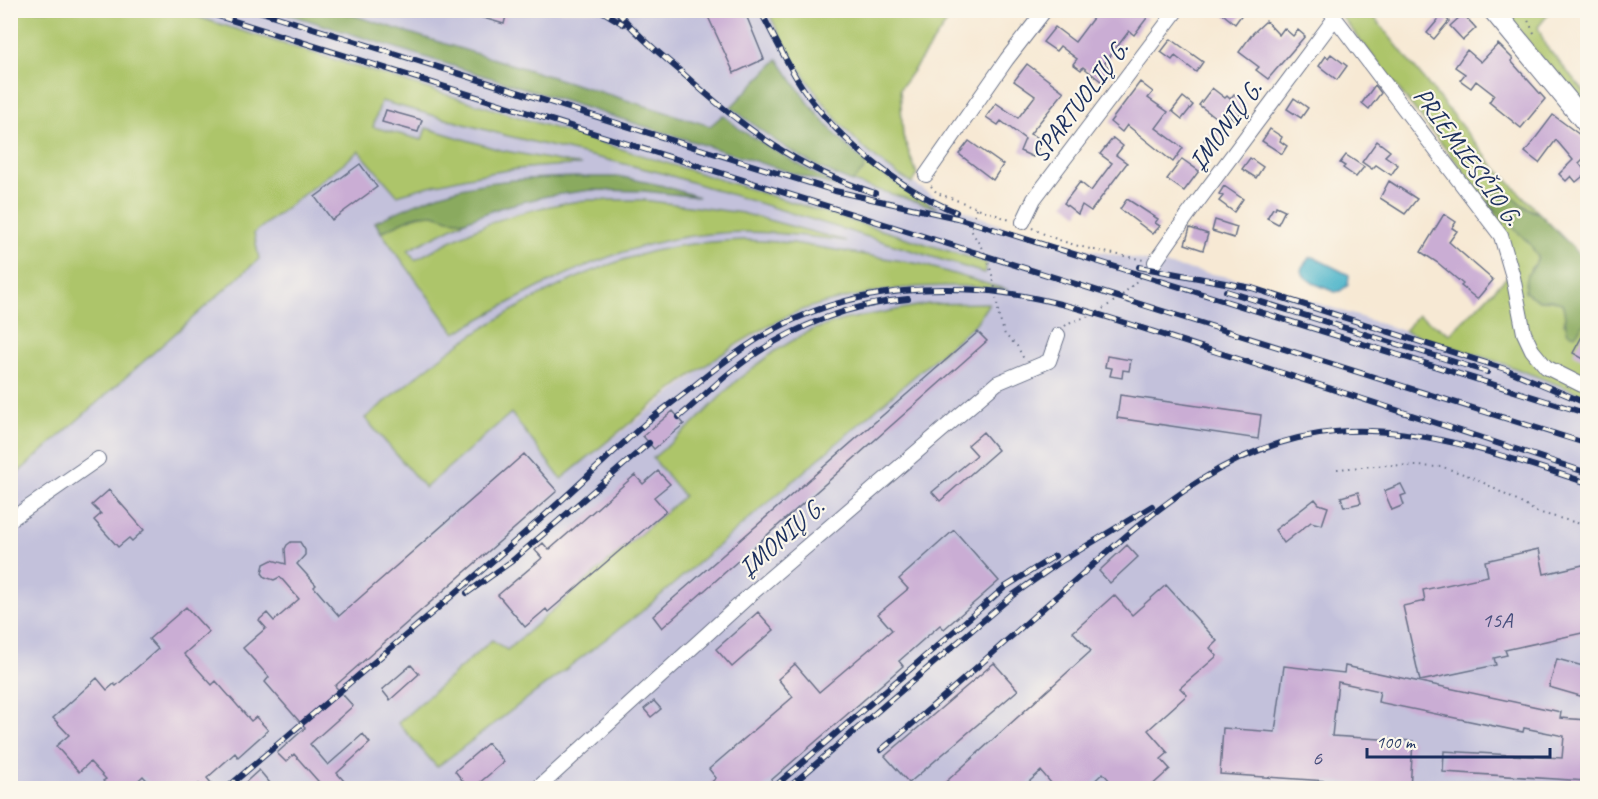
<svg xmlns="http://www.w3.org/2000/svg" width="1598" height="799" font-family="Caveat,sans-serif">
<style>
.industrial{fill:#c3c1db;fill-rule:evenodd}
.green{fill:#adc56a;stroke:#647a64;stroke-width:1.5}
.forest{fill:#8aaa5e;stroke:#526c5e;stroke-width:1.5}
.water{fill:#4ab3c9;stroke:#327194;stroke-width:1.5}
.building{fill:#caadd4}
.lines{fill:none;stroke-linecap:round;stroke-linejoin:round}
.minor-casing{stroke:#687087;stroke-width:16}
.secondary-casing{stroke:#687087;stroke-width:22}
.path{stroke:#687087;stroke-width:2;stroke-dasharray:1.5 4.5;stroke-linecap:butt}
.minor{stroke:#fff;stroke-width:14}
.secondary{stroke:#fff;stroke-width:20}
.rail-casing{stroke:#1b2f5e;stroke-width:6}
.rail{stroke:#fbf7ec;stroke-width:4;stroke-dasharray:11;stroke-linecap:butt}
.labels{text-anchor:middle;stroke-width:4.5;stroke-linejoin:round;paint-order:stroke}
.number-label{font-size:22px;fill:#474e7c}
.street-label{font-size:26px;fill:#1b2f5e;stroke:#fbf7ec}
</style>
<rect width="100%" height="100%" fill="#fbf7ec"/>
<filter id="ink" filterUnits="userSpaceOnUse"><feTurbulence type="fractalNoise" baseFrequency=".0167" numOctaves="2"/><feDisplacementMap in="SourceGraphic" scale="12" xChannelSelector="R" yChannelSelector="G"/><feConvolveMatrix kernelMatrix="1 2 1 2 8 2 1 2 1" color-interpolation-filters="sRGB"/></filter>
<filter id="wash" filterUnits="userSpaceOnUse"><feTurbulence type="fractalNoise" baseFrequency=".008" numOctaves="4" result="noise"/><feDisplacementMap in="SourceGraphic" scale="24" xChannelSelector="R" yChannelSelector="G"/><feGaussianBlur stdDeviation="1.35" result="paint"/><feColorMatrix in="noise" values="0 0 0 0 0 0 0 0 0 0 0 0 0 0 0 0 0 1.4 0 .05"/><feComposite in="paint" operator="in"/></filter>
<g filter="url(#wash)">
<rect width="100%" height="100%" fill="#f7e9d4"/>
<!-- industrial -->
<path class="industrial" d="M 178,11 L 279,11 L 833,186 L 742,131 L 723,115 L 710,127 L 339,11 L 768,11 L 775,29 L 818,98 L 850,136 L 881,163 L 940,200 L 1002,226 L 1081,248 L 1253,282 L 1507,365 L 1587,396 L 1587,788 L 11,788 L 10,479 L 259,259 L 254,233 L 359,151 L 397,195 L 461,177 L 499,170 L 539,166 L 577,165 L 500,150 L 426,128 L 422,140 L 373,126 L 381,101 L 504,135 L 662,173 L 984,273 L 986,264 ZM 778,60 L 814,112 L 843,144 L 885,176 L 934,207 L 839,177 L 782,146 L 731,107 ZM 582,177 L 622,177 L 695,197 L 644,191 L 591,190 L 547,196 L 502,207 L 465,221 L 408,250 L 415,260 L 457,237 L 506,216 L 549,205 L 588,200 L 643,200 L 742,213 L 841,239 L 746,232 L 713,234 L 670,240 L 624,251 L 577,268 L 525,293 L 455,333 L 375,222 L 421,201 L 462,188 L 501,182 ZM 746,240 L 793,243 L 920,264 L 1003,289 L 943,285 L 908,287 L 872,292 L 830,301 L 792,314 L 715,359 L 561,479 L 511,413 L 365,418 L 462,343 L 529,302 L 580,277 L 627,259 L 672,247 L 714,242 ZM 989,303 L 976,323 L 640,613 L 437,767 L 491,640 L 507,651 L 685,495 L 653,458 L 694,423 L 736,381 L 775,351 L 809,331 Z"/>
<!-- green -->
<path class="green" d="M 11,10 L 178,11 L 987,263 L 984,273 L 662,173 L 504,135 L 381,101 L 373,127 L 422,140 L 426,128 L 500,150 L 581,165 C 514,166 461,176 397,195 L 359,151 L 254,233 L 259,259 L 11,479 Z
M 768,11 L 955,11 L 900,89 L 903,136 L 917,174 L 912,183 C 862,155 827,112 797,64 C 786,46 776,29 768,11 Z
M 1343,11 L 1369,11 L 1492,164 L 1539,213 C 1524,208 1515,197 1500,192 L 1538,257 L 1536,263 L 1530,269 L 1539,301 L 1551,300 L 1562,303 L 1566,314 L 1564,324 L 1581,326 L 1587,320 L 1587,396 L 1507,365 L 1404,331 L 1418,315 L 1450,334 L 1515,269 L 1503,231 L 1489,204 L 1342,17 Z
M 1503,11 L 1551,11 L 1538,27 L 1545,45 L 1587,95 L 1587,116 Z
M 865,162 L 885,176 L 937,208 L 852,182 L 864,170 Z
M 588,200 L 643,200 L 742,213 L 846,241 C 813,237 779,232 746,232 C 634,232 549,280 455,333 L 381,232 C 397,224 414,214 432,214 C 442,215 455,220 465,221 L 408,250 L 415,260 C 475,226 518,208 588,200 Z
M 746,240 L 793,243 L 920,264 L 1008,290 C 954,283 900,285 846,298 C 827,302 807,307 790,315 C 705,356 634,421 561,479 L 511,413 L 425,488 L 365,418 C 397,393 428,365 462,342 C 525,300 598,261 673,247 C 697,242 722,241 746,240 Z
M 989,303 L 976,323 L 640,613 L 437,767 L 398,723 L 492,640 L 507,650 L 684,496 L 653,458 L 694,423 L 736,381 L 775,351 L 809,331 L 843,320 L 928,304 Z"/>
<!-- forest -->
<path class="forest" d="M 279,11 L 339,11 L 710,126 L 723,115 L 742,131 L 837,187 Z
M 778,59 C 803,98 829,132 865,162 L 864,170 L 852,182 C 807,165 768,137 731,107 Z
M 582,177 L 622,177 L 660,185 L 699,197 L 644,191 L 591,190 L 547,196 L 502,207 L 465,221 L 448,219 L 434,214 L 418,215 L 381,232 L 375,222 C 403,209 431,196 461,188 C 500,179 542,178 582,177 Z
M 1500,192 L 1511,195 L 1527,209 L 1539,213 L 1587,262 L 1587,320 L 1575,335 L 1568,333 C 1564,323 1566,314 1562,303 L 1551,300 L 1539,301 L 1525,292 C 1524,267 1534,274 1538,257 L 1530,244 L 1489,204 L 1492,197 Z"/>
<!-- water -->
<path class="water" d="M 1313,257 L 1349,275 L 1348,285 L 1340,291 L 1335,292 L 1313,283 L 1305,277 L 1301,271 L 1302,267 L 1309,258 Z"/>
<g id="blocks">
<!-- building -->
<path class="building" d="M 466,10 L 502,10 L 507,12 L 504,24 L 466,13 Z
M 705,10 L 744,10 L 764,59 L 734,73 Z
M 1099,10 L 1137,10 L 1147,18 L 1134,35 L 1129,31 L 1104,64 L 1112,69 L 1102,82 L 1083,67 L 1081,70 L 1073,64 L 1077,59 L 1060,46 L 1056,51 L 1043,42 L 1055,27 L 1075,42 Z
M 1218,10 L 1245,10 L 1235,24 Z
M 1463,14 L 1476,28 L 1463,40 L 1450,26 Z
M 1442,15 L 1449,21 L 1434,39 L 1427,33 Z
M 1266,21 L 1279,35 L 1284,28 L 1293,36 L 1298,30 L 1305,36 L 1268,79 L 1256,70 L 1259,67 L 1239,52 L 1253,33 Z
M 1171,39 L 1203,62 L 1196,72 L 1175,56 L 1172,60 L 1161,52 Z
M 1498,44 L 1513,59 L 1511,61 L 1545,99 L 1521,128 L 1489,102 L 1494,95 L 1476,81 L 1471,88 L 1460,80 L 1465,74 L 1455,67 L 1467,50 L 1481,62 Z
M 1331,54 L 1347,66 L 1337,80 L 1319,66 L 1326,56 L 1328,58 Z
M 1027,64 L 1064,92 L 1030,134 L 1043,140 L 1033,157 L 1020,151 L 1025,139 L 1001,121 L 998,125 L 986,117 L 996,103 L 1018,118 L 1035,96 L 1014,81 Z
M 1140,82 L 1153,92 L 1148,98 L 1168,112 L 1156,128 L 1183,148 L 1173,162 L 1127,125 L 1122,132 L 1110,122 Z
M 1375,85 L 1381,93 L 1369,109 L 1362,103 Z
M 1212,88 L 1225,98 L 1227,96 L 1230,99 L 1234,94 L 1247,105 L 1235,120 L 1225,112 L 1219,120 L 1199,105 Z
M 1183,97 L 1193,105 L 1182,119 L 1172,111 Z
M 1294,98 L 1308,108 L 1301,118 L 1287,109 Z
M 386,110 L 422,120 L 418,132 L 382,122 Z
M 1553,115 L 1580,135 L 1585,140 L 1582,141 L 1587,147 L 1587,155 L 1579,163 L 1587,173 L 1576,182 L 1571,176 L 1566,181 L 1559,174 L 1573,160 L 1556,140 L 1539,163 L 1525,152 Z
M 1214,128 L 1224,135 L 1214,148 L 1204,140 Z
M 1270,129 L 1282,137 L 1280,141 L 1287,146 L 1282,154 L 1262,141 Z
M 1113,138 L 1123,146 L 1116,155 L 1127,163 L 1091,211 L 1082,205 L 1078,214 L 1064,203 L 1080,182 L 1091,191 L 1112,163 L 1100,154 Z
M 969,141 L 1003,165 L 993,180 L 959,154 Z
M 1377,141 L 1390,151 L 1385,156 L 1398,165 L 1391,175 L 1376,165 L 1372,169 L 1362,162 Z
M 1346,155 L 1364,167 L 1356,177 L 1343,168 L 1345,166 L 1340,163 Z
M 1250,158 L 1263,167 L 1256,178 L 1242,169 Z
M 1182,159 L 1199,171 L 1184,191 L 1167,179 Z
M 360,164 L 377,187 L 332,220 L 315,197 Z
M 1389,181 L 1417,199 L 1405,214 L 1380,198 Z
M 1224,186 L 1243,199 L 1234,212 L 1219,201 L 1223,196 L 1219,194 Z
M 1127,199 L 1158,219 L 1155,223 L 1160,226 L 1153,234 L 1120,209 Z
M 1276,206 L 1285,210 L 1278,224 L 1267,218 L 1273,208 L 1275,209 Z
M 1444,214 L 1456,222 L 1452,228 L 1457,231 L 1449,242 L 1493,280 L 1477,299 L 1461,286 L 1463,284 L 1438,263 L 1421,252 Z
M 1215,220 L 1237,227 L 1234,238 L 1212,231 Z
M 1190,228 L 1208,234 L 1203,250 L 1185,244 Z
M 1587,327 L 1587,361 L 1573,353 Z
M 978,332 L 987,341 L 662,628 L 653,616 Z
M 1107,356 L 1131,360 L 1129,371 L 1123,370 L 1122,378 L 1110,376 L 1112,368 L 1105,367 Z
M 1120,395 L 1261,415 L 1258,439 L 1117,418 Z
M 673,411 L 684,424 L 654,449 L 643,436 Z
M 983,432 L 998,450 L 940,501 L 932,492 L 977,455 L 968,445 Z
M 524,454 L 557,491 L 335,686 L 353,706 L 310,744 L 328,765 L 363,734 L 370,743 L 337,773 L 351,789 L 325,789 L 294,754 L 286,762 L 277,753 L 305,728 L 265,682 L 269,677 L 243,648 L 266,628 L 259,620 L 267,613 L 274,621 L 299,599 L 280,577 L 274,580 L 265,577 L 262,573 L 264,564 L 272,560 L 286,564 L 285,549 L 287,545 L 291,542 L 300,542 L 305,550 L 305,555 L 297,564 L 316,585 L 314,587 L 339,616 Z
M 658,471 L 670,484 L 654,497 L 666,511 L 548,612 L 546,609 L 525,627 L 498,595 L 542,558 L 535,550 L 543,543 L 549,550 L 635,475 L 643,484 Z
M 1401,484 L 1406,494 L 1401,496 L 1404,505 L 1392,510 L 1384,491 Z
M 109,490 L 144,530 L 132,541 L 129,538 L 118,547 L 94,520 L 101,514 L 92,505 Z
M 1358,492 L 1361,503 L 1344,507 L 1341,497 Z
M 1315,499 L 1319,504 L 1328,507 L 1322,525 L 1311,522 L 1284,543 L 1275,530 Z
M 954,530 L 999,581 L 944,629 L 940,625 L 899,661 L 903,666 L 761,789 L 704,789 L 716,778 L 709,769 L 793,697 L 778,679 L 795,664 L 819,692 L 892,630 L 878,614 L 908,589 L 899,579 Z
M 1127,545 L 1138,557 L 1110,583 L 1099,571 Z
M 1539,549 L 1544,574 L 1587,564 L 1587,632 L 1505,650 L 1507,655 L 1494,658 L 1496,665 L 1420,681 L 1403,606 L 1425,601 L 1423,590 L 1488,576 L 1485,561 Z
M 1166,585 L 1217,641 L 1210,648 L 1217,656 L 1180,688 L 1187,695 L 1148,730 L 1168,753 L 1161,759 L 1170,769 L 1148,789 L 1117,789 L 1103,773 L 1086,789 L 1075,789 L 1071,784 L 1065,789 L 1056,789 L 1041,771 L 1021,789 L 938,789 L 1091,651 L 1073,632 L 1114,595 L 1132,615 Z
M 186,607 L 209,632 L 184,654 L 212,685 L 216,681 L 251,721 L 256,717 L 268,730 L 238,757 L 235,753 L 207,778 L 216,789 L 203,789 L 199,784 L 195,789 L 155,789 L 143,776 L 129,789 L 110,789 L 103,781 L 106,779 L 90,762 L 79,772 L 56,746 L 69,735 L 53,718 L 97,678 L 107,690 L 114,684 L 116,686 L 158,649 L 149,639 Z
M 758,612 L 774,630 L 732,667 L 716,649 Z
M 1557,659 L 1587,667 L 1587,698 L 1549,687 Z
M 994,663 L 1018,690 L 909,783 L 885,756 Z
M 411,665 L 419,674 L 390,700 L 382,690 Z
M 1284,666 L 1344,673 L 1345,666 L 1561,712 L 1560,718 L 1587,720 L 1587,781 L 1443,772 L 1444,751 L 1562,758 L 1564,736 L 1524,728 L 1523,732 L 1378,702 L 1380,691 L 1338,682 L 1332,736 L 1413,741 L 1410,789 L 1386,789 L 1386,785 L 1220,774 L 1223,728 L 1275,732 Z
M 654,701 L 661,709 L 651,717 L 644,709 Z
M 488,743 L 504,762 L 472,789 L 469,789 L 455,771 Z
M 259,770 L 275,789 L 238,789 Z"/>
</g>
</g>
<g filter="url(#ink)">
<use href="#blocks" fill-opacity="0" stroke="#687087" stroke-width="1.5"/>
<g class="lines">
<defs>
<path id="minor" d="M 1329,10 L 1501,236 L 1513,277 L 1524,333 L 1532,350 L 1546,367 L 1588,388
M 926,175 L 1007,59 L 1045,10
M 1023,222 L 1034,199 L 1177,10
M 1155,262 L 1187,216 L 1335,18
M 10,520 L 98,459
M 538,788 L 750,595 L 997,383 L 1049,361 L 1058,335"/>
<path id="secondary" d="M 1493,10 L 1588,125"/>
</defs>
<!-- minor casing -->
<use href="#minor" class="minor-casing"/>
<!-- secondary casing -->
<use href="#secondary" class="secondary-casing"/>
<!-- path -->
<path class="path" d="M 1523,10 L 1535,35
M 931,186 L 937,193 L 1010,220
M 976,208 L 971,230 L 987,257 L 994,282 L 999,317 L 1005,335 L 1017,346 L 1024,359
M 1032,228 C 1067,247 1106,252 1144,260
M 1065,326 L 1068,323 L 1095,314 L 1119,298 L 1146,272
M 1337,469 L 1387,465 L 1443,467 L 1475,478 L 1537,512 L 1588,526"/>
<!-- minor -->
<use href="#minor" class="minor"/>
<!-- secondary -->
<use href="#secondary" class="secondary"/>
<defs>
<path id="rail" d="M 199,10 L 1588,444
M 255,10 L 835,191 L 957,218 L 1000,231 L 1588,414
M 600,10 L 623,24
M 616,10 C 635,33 657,51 679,70 C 741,126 795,168 875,193
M 760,10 C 772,33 784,57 797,79 C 831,135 896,187 956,212
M 1139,267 L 1252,288 L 1505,369 L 1588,404
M 1226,291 L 1487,372
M 679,417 C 702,398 724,375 749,358 C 795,326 853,303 908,299
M 467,593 L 512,561 L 649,443
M 881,750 C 947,696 1008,638 1072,583 C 1151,514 1226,442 1335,432 C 1417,424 1510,458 1588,483
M 227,788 C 329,699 434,613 536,523 C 574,490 609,455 647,422 C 663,409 680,397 696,384 C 727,359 759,335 795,319 C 851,293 917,286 979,290 C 1057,296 1132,326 1207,349 C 1334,389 1461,431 1588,473
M 773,788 L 1005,587 L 1055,556
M 788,788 L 1013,595 L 1060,562 L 1152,506"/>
</defs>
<!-- rail casing -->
<use href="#rail" class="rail-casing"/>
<!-- rail -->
<use href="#rail" class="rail"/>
</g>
</g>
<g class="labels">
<!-- number labels -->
<g class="number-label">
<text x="1497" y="627">15A</text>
<text x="1317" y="765">6</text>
</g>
<!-- street labels -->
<g class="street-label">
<text transform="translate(1079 101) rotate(-53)" y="9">SPARTUOLIŲ G.</text>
<text transform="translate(1225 125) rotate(-53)" y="9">ĮMONIŲ G.</text>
<text transform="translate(1468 156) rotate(54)" y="9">PRIEMIESČIO G.</text>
<text transform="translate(781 537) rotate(-41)" y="9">ĮMONIŲ G.</text>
</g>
</g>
<!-- margin -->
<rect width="1598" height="799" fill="none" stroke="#fbf7ec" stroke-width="36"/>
<!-- scale -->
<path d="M1367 748v9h183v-9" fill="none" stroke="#1b2f5e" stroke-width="3"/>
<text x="1376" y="748" font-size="18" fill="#1b2f5e" stroke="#fbf7ec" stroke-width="4.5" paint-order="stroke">100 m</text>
</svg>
